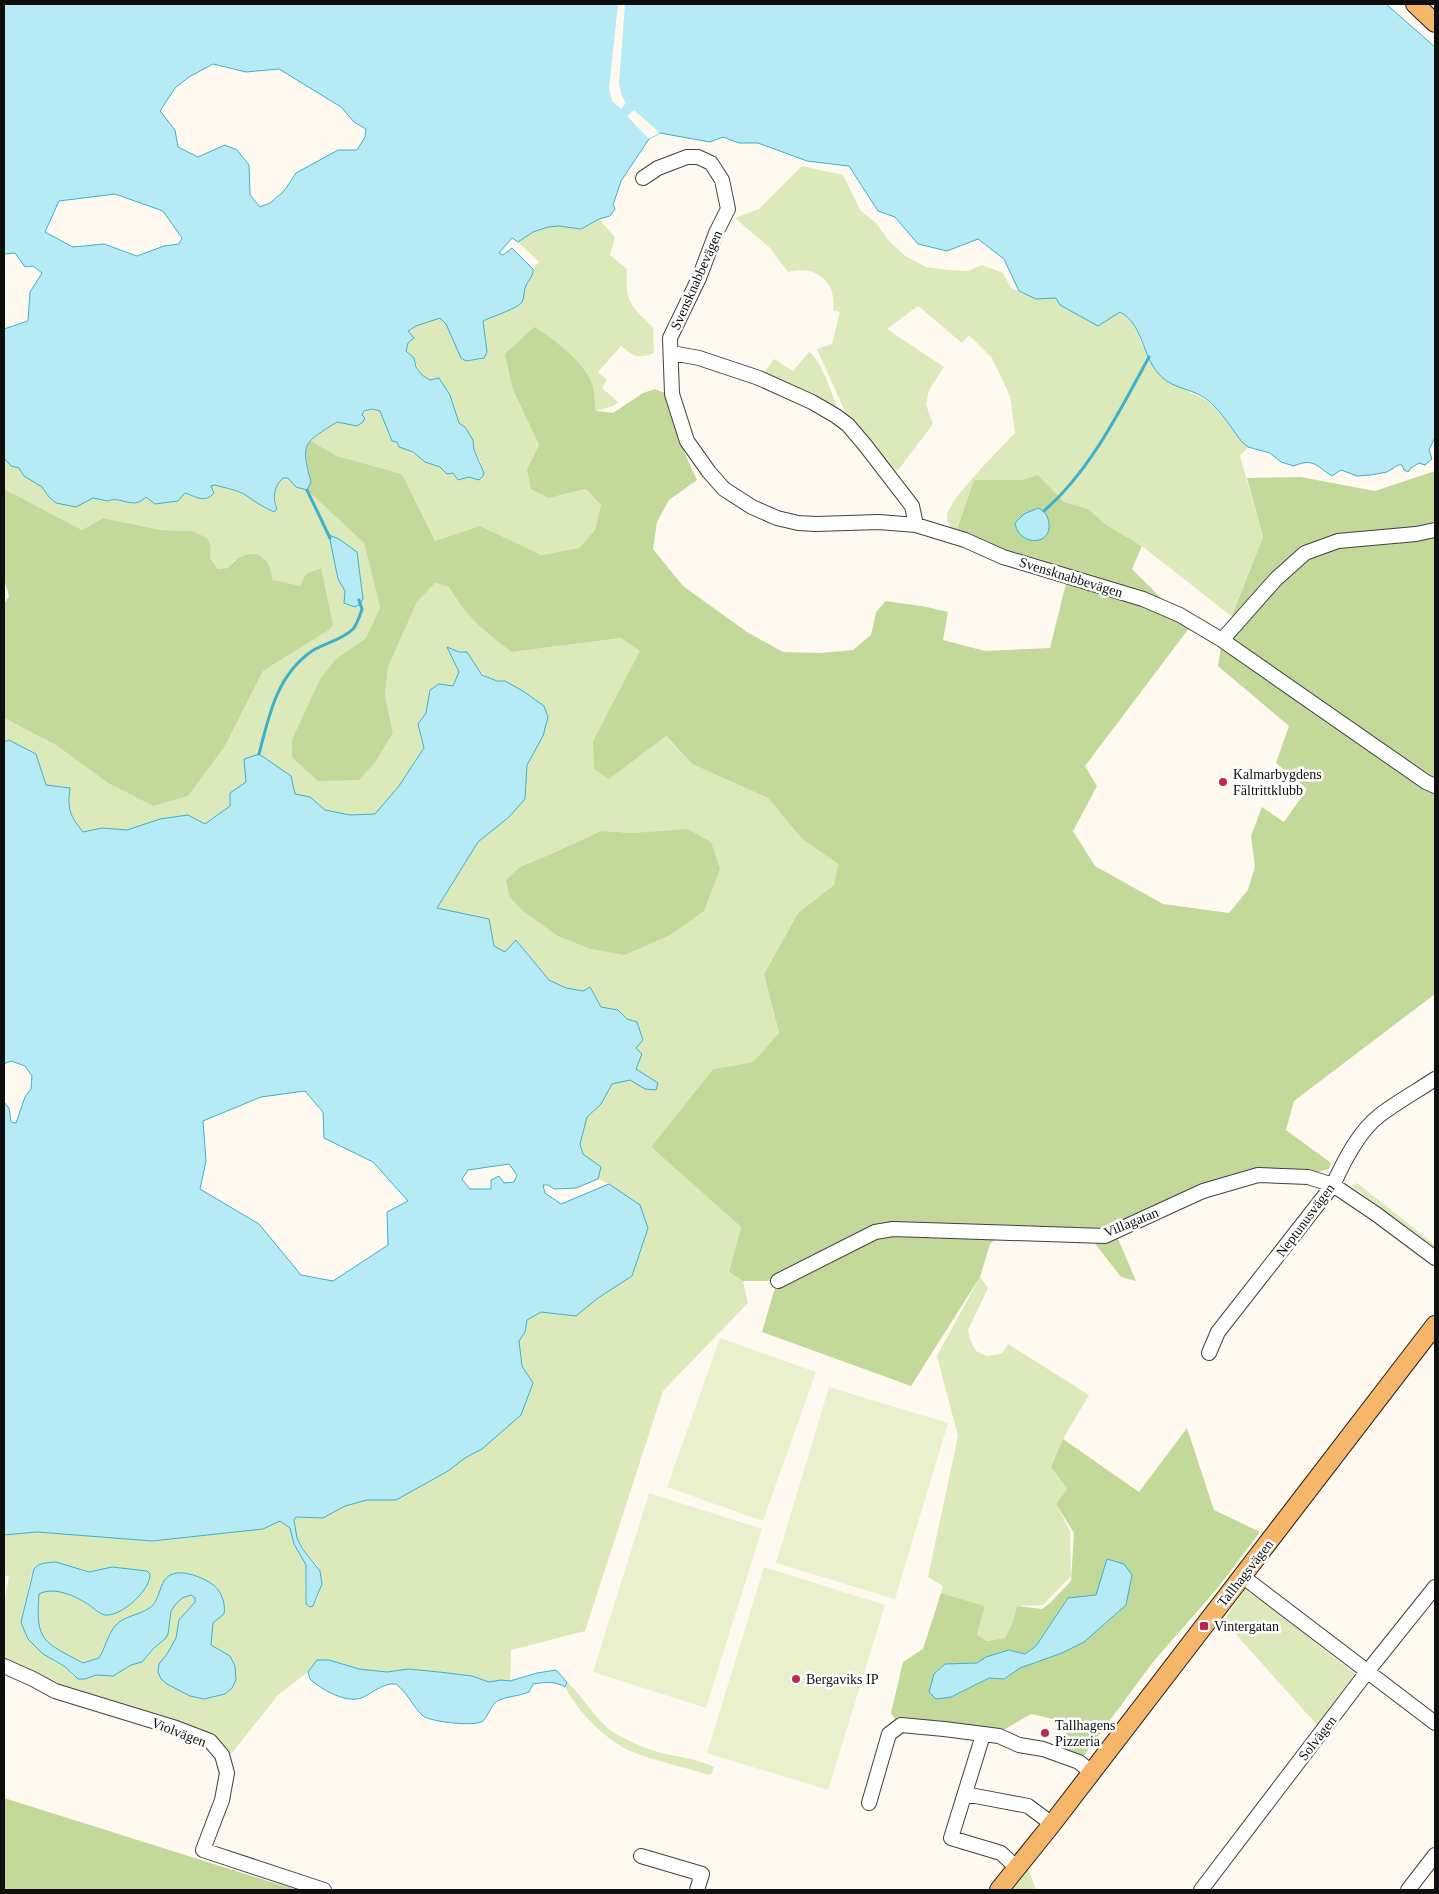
<svg xmlns="http://www.w3.org/2000/svg" width="1439" height="1894" font-family="Georgia,serif">
<style>
.green{fill:#dce9ba;fill-rule:evenodd}
.forest{fill:#c3d99a;fill-rule:evenodd}
.pitch{fill:#ebf0cc}
.water{fill:#b6ebf5;stroke:#3eb0cb;fill-rule:evenodd}
.pier{fill:#fff9f0}
.lines{fill:none;stroke-linecap:round;stroke-linejoin:round}
.stream{stroke:#3eb0cb;stroke-width:3}
.minor-casing{stroke:#414141;stroke-width:16}
.major-casing{stroke:#1f1f1f;stroke-width:20}
.minor{stroke:#fff;stroke-width:14}
.major{stroke:#f6b669;stroke-width:18}
.poi-dot{fill:#bc294e;stroke:#fff;stroke-width:2}
.labels{text-anchor:middle;stroke-width:5;stroke-linejoin:round;paint-order:stroke}
.street-label{font-size:14px;fill:#0e0e0e;stroke:#fff}
.poi-label{font-size:14px;fill:#0e0e0e;stroke:#fff;text-anchor:start}
</style>
<rect width="100%" height="100%" fill="#fff9f0"/>
<!-- green -->
<path class="green" d="M 802,166 L 843,175 L 860,210 L 877,224 L 888,240 L 905,256 L 926,267 L 949,270 L 968,271 L 982,265 L 1003,273 L 1011,288 L 1036,299 L 1056,298 L 1120,312 C 1141,323 1137,342 1149,357 C 1160,370 1177,381 1190,393 C 1213,398 1228,425 1242,442 L 1248,447 L 1240,456 L 1263,537 L 1231,616 L 1142,546 L 1108,526 L 1088,509 L 1064,502 L 1038,475 L 1022,480 L 974,480 L 956,532 C 951,528 947,524 947,516 C 949,499 1001,448 1015,433 L 1010,396 L 992,358 L 969,335 L 962,343 L 918,306 L 887,329 L 944,367 L 929,390 L 926,405 L 933,424 L 899,469 L 896,470 L 891,469 L 847,416 L 817,349 L 832,344 L 840,312 L 833,310 C 837,281 816,265 788,272 L 770,248 L 735,218 L 759,209 Z
M 599,219 L 615,237 L 610,255 L 627,269 C 625,302 630,305 653,327 L 654,353 C 637,359 635,357 621,346 L 598,372 L 607,380 L 602,388 L 618,402 L 614,406 L 596,411 L 594,400 L 513,390 L 539,445 L 527,469 L 549,498 L 586,489 L 601,505 L 595,530 L 579,548 L 541,555 L 480,527 L 435,541 L 402,474 L 337,456 L 309,440 L 337,422 L 351,425 C 361,416 365,407 380,411 L 392,441 L 397,442 L 399,447 C 411,451 414,454 424,461 C 431,466 439,464 444,472 L 453,473 L 462,479 L 469,477 L 475,478 L 481,462 L 474,450 L 473,440 L 465,427 L 459,423 L 455,413 L 434,379 L 430,380 L 422,375 L 412,356 L 406,351 L 407,344 L 412,341 L 413,337 L 408,331 L 416,326 L 440,318 L 446,324 L 466,361 L 482,359 C 486,346 485,335 483,321 L 519,306 C 524,300 522,294 525,287 C 528,280 534,276 533,269 L 539,262 L 518,242 L 533,232 L 548,227 L 559,226 L 581,229 Z
M 809,352 C 823,362 833,398 840,415 L 764,373 L 774,359 L 793,371 Z
M 4,458 L 11,466 L 19,468 L 24,476 L 42,487 L 49,497 L 56,503 L 76,507 L 93,498 L 108,501 C 117,496 130,507 140,502 C 142,500 144,498 146,497 L 155,504 L 178,501 L 185,493 C 196,496 204,504 214,493 L 211,486 L 215,485 C 233,490 251,496 265,508 L 276,507 L 274,489 L 283,478 L 288,478 L 296,487 L 307,490 L 364,543 L 380,607 L 366,638 L 336,659 L 376,761 L 393,733 L 385,696 L 388,667 L 417,602 L 435,583 L 449,587 C 466,616 485,633 512,652 L 621,638 L 641,651 L 593,741 L 610,778 L 665,736 L 692,764 L 768,798 L 802,839 L 838,864 L 834,885 L 798,913 L 764,974 L 779,1033 L 753,1062 L 713,1069 L 651,1147 L 741,1227 L 729,1272 L 743,1281 L 748,1303 L 663,1391 L 585,1631 L 511,1650 L 510,1681 L 501,1680 L 489,1682 L 472,1676 L 408,1669 L 387,1672 L 359,1669 L 317,1660 L 308,1672 L 278,1695 L 231,1754 C 191,1712 124,1709 70,1691 C 48,1684 26,1672 4,1662 L 4,1601 L 9,1577 L 4,1575 L 4,1535 L 37,1532 L 83,1535 L 193,1536 L 263,1529 L 280,1521 L 290,1528 L 294,1544 L 306,1565 L 305,1593 L 313,1606 C 321,1596 325,1576 317,1565 C 307,1552 288,1536 296,1517 L 323,1518 L 345,1506 L 367,1500 L 396,1500 L 448,1471 L 465,1458 L 482,1449 L 522,1366 L 518,1341 L 525,1332 L 527,1320 L 541,1312 L 576,1316 L 598,1298 L 640,1205 L 609,1184 L 598,1179 L 601,1167 L 583,1154 L 580,1144 L 587,1117 L 601,1104 L 612,1084 L 630,1080 L 645,1089 L 636,1069 L 637,1022 L 627,1019 L 618,1010 L 601,1007 L 590,987 L 583,991 L 566,988 L 549,980 L 517,940 L 505,952 L 494,946 L 489,919 L 437,908 L 478,842 L 509,817 L 525,799 L 527,765 L 543,736 L 505,681 C 483,681 478,668 467,652 L 459,652 L 448,647 L 459,672 L 453,686 L 430,690 L 426,713 L 418,724 L 424,748 L 399,786 L 376,814 L 350,815 L 325,810 L 310,797 L 295,794 L 271,763 L 259,754 L 246,782 L 230,793 L 230,806 L 205,824 L 160,819 L 127,830 L 102,828 L 83,832 C 70,816 67,809 70,789 L 46,785 L 36,754 L 9,740 L 4,742 L 4,718 L 56,745 L 108,783 L 153,806 L 187,796 L 225,746 L 263,671 L 329,630 L 300,587 L 273,580 L 267,562 L 234,560 L 229,568 L 218,569 L 210,558 L 211,546 L 192,531 L 161,530 L 103,518 L 82,530 L 4,489 ZM 329,535 L 357,552 L 363,599 L 360,604 L 345,603 L 345,591 L 338,579 ZM 601,831 L 634,833 L 720,869 L 711,889 L 520,867 L 551,854 ZM 56,1562 L 89,1572 L 100,1569 L 99,1613 C 84,1601 58,1583 39,1594 C 36,1642 43,1642 83,1663 L 99,1658 L 121,1621 C 133,1616 150,1611 156,1599 L 217,1587 L 211,1645 L 230,1656 L 204,1699 L 190,1696 L 167,1684 L 159,1664 C 166,1656 173,1647 176,1637 C 179,1623 181,1615 193,1606 L 195,1598 L 191,1595 L 182,1598 L 171,1611 L 168,1634 L 147,1657 L 142,1662 L 131,1665 L 113,1676 L 96,1675 L 85,1679 L 73,1676 L 64,1666 L 53,1661 L 21,1622 L 31,1575 L 43,1563 Z
M 1357,1183 L 1435,1245 L 1435,1249 L 1352,1186 Z
M 980,1277 L 988,1288 L 968,1330 L 970,1340 L 976,1351 L 987,1356 L 1002,1354 L 1008,1344 L 1089,1395 L 1063,1439 L 1051,1467 L 1067,1489 L 1056,1504 L 1070,1531 L 1071,1576 L 1043,1605 L 1017,1606 L 1013,1621 L 1005,1638 L 986,1641 L 977,1635 L 985,1606 L 941,1593 L 943,1586 L 928,1577 L 958,1436 L 937,1356 Z
M 1244,1590 L 1259,1598 L 1355,1674 L 1317,1725 L 1224,1621 Z
M 567,1682 C 585,1698 596,1723 618,1735 C 630,1742 645,1748 658,1752 C 676,1757 696,1758 714,1767 L 712,1773 L 709,1775 C 685,1767 659,1762 635,1753 C 609,1744 577,1711 565,1687 Z
M 1028,1868 L 1036,1890 L 1011,1890 Z"/>
<!-- forest -->
<path class="forest" d="M 534,327 C 552,337 586,364 592,384 C 595,392 594,403 596,411 L 613,413 L 643,393 L 655,389 L 665,393 C 673,423 683,451 697,480 L 669,500 L 657,522 L 653,549 L 683,586 L 747,632 L 783,652 L 820,653 L 853,650 L 871,635 L 876,612 L 886,601 L 927,607 L 948,612 L 943,640 L 985,651 L 1050,648 L 1067,579 L 956,532 L 974,480 L 1022,480 L 1038,475 L 1064,502 L 1088,509 L 1108,526 L 1142,546 L 1132,569 L 1190,627 L 1085,766 L 1097,786 L 1073,831 L 1095,866 L 1163,904 L 1229,913 L 1248,890 L 1255,866 L 1251,836 L 1262,807 L 1284,822 L 1307,789 L 1276,763 L 1289,726 L 1218,666 L 1222,640 L 1263,537 L 1247,478 L 1301,477 L 1375,491 L 1435,471 L 1435,994 L 1294,1101 L 1286,1130 L 1331,1163 L 1329,1169 L 1312,1174 L 1258,1170 L 1113,1227 L 1136,1281 L 1121,1277 L 1082,1227 L 1008,1227 L 990,1244 L 980,1277 L 911,1386 L 762,1332 L 777,1281 L 743,1281 L 729,1272 L 741,1227 L 651,1147 L 713,1069 L 753,1062 L 779,1033 L 764,974 L 798,913 L 834,885 L 838,864 L 802,839 L 768,798 L 692,764 L 666,736 L 609,779 L 594,769 L 593,741 L 640,651 L 621,638 L 512,652 C 485,633 466,616 449,587 L 435,583 L 417,602 L 388,667 L 385,696 L 393,733 L 376,761 L 359,780 L 318,781 L 292,757 L 292,740 L 320,679 L 336,659 L 366,638 L 380,607 L 364,543 L 307,490 L 311,482 L 306,463 L 305,451 L 309,440 L 337,456 L 402,474 L 435,541 L 480,526 L 541,555 L 579,548 L 595,530 L 601,505 L 586,489 L 549,498 L 531,489 L 527,469 L 539,445 L 513,390 L 505,354 Z
M 4,489 L 82,530 L 103,518 L 161,530 L 192,531 L 207,538 L 211,546 L 210,558 L 218,569 L 228,568 C 237,556 254,547 266,561 C 270,565 271,574 273,580 L 300,586 L 306,574 L 321,568 L 333,625 L 329,630 L 263,671 L 225,746 L 188,796 L 153,806 L 108,783 L 56,745 L 4,718 L 4,604 L 9,596 L 4,579 Z
M 688,829 L 711,842 L 720,869 L 704,911 L 670,935 L 625,955 L 591,949 L 558,936 L 523,911 L 510,897 L 506,880 L 520,867 L 551,854 L 601,831 L 634,833 Z
M 1187,1428 L 1214,1510 L 1260,1532 L 1216,1590 L 1153,1662 L 1079,1762 L 1062,1755 L 1066,1734 L 1057,1720 L 1031,1714 L 1002,1731 L 963,1724 L 896,1721 L 891,1713 L 903,1662 L 923,1649 L 941,1593 L 985,1606 L 977,1635 L 987,1641 L 1005,1638 L 1013,1621 L 1017,1606 L 1042,1609 L 1050,1603 L 1071,1581 L 1074,1533 L 1056,1504 L 1067,1489 L 1051,1467 L 1063,1439 L 1139,1492 ZM 1096,1595 L 1126,1605 L 1062,1653 L 1019,1668 L 1004,1679 L 989,1678 L 951,1697 L 945,1664 L 977,1663 L 1009,1650 L 1025,1654 L 1036,1646 L 1068,1598 Z
M 4,1798 L 297,1890 L 4,1890 Z"/>
<!-- pitch -->
<path class="pitch" d="M 720,1338 L 816,1372 L 763,1521 L 667,1487 Z
M 829,1387 L 948,1423 L 895,1599 L 776,1563 Z
M 649,1493 L 762,1529 L 706,1708 L 593,1672 Z
M 764,1567 L 885,1605 L 828,1790 L 707,1753 Z"/>
<!-- water -->
<path class="water" d="M 4,4 L 1386,4 L 1435,47 L 1435,437 L 1429,450 L 1432,459 L 1425,465 L 1419,463 L 1411,468 L 1408,472 L 1404,470 L 1402,465 L 1398,465 L 1387,472 L 1371,475 L 1357,476 L 1341,470 L 1332,476 C 1317,467 1314,457 1294,466 L 1281,462 L 1270,453 L 1248,447 L 1242,442 C 1230,427 1217,403 1198,394 C 1185,388 1168,386 1158,373 C 1142,355 1143,324 1120,312 L 1098,326 L 1060,305 L 1056,298 L 1036,299 L 1019,291 L 1004,259 L 978,239 L 947,251 L 918,244 L 895,217 L 878,211 L 849,166 L 807,161 L 758,143 L 739,143 L 723,137 L 710,142 L 660,133 L 649,139 L 621,181 L 613,205 L 615,209 L 610,216 L 599,219 L 581,229 L 559,226 L 548,227 L 533,232 L 518,242 L 512,238 L 499,253 L 503,255 L 512,248 L 533,269 C 534,276 528,280 526,286 C 523,291 525,297 522,302 C 519,308 491,317 483,321 L 487,352 L 484,358 L 466,361 L 461,358 L 446,324 L 440,318 L 416,326 L 408,331 L 414,338 L 408,343 L 406,351 L 414,358 L 416,367 L 422,375 L 430,380 L 439,378 L 450,395 L 459,423 L 465,427 L 473,440 L 474,450 L 484,473 L 483,476 L 479,480 L 469,477 L 458,480 L 453,473 L 447,474 L 440,467 L 425,462 L 413,452 L 399,447 L 397,442 L 392,441 L 380,411 L 372,409 L 364,411 L 362,415 L 365,418 L 363,422 L 357,426 L 337,422 C 304,443 300,442 311,482 L 307,490 L 296,487 L 288,478 L 283,478 C 274,486 272,498 277,509 L 274,512 C 265,508 255,502 247,496 C 238,490 225,488 215,485 L 211,486 L 214,493 C 205,504 195,496 185,493 L 178,501 L 155,504 L 146,497 C 144,498 142,501 139,502 C 129,506 117,496 108,501 L 93,498 L 76,507 L 56,503 L 49,497 L 42,487 L 24,476 L 19,468 L 11,466 L 4,458 L 4,329 L 28,321 L 30,292 L 42,273 L 33,266 L 25,267 L 15,253 L 4,254 ZM 213,64 L 246,72 L 279,69 L 341,107 L 354,122 L 366,129 L 365,137 L 357,150 L 338,150 L 296,173 L 284,191 L 270,203 L 260,207 L 250,195 L 249,165 L 237,150 L 225,145 L 198,157 L 178,147 L 175,130 L 160,111 L 175,88 L 189,77 ZM 115,194 L 163,211 L 182,238 L 179,244 L 164,246 L 137,256 L 104,244 L 73,247 L 45,232 L 59,201 Z
M 1038,508 C 1044,511 1046,513 1048,519 C 1056,546 1019,548 1015,523 L 1024,514 Z
M 329,535 L 339,539 L 357,552 L 363,599 L 360,604 L 355,607 L 344,603 L 345,591 L 338,579 Z
M 447,647 L 459,652 L 467,652 L 482,675 L 497,681 L 505,681 L 523,691 L 544,706 L 548,717 L 543,736 L 527,765 L 525,799 L 509,817 L 478,842 L 437,908 L 489,919 L 494,946 L 505,952 L 516,940 L 549,980 L 566,988 L 583,991 L 590,987 L 601,1007 L 618,1010 L 627,1019 L 637,1022 L 643,1040 L 636,1048 L 642,1054 L 636,1069 L 658,1083 L 656,1090 L 645,1089 L 630,1080 L 612,1084 L 601,1104 L 587,1117 L 580,1144 L 583,1154 L 601,1167 L 598,1179 L 576,1188 L 554,1189 L 548,1185 L 543,1185 L 545,1193 L 561,1204 L 609,1184 L 640,1205 L 648,1228 L 632,1276 L 598,1298 L 576,1316 L 541,1312 L 527,1320 L 525,1332 L 519,1341 L 522,1366 L 533,1383 L 521,1415 L 482,1449 L 465,1458 L 448,1471 L 396,1500 L 367,1500 L 345,1506 L 323,1518 L 296,1517 L 294,1520 L 297,1538 L 302,1548 L 320,1571 L 322,1584 L 313,1606 L 310,1607 L 306,1604 L 306,1565 L 294,1544 L 290,1528 L 280,1521 L 263,1529 L 152,1541 L 37,1532 L 4,1535 L 4,1102 L 9,1108 L 11,1122 L 16,1123 L 25,1097 L 31,1089 L 32,1076 L 25,1066 L 11,1061 L 4,1064 L 4,742 L 9,740 L 36,754 L 46,785 L 70,788 C 67,809 70,816 83,832 L 102,828 L 127,830 L 160,819 L 188,815 L 205,824 L 230,806 L 230,793 L 246,782 L 244,759 L 259,754 L 291,776 L 295,794 L 310,797 L 325,810 L 350,815 L 375,814 L 399,786 L 424,748 L 418,724 L 426,713 L 430,690 L 439,684 L 453,686 L 459,672 ZM 305,1091 L 323,1112 L 324,1138 L 373,1162 L 408,1201 L 387,1212 L 388,1245 L 333,1281 L 301,1275 L 259,1224 L 200,1189 L 206,1161 L 203,1121 L 261,1097 ZM 509,1164 L 517,1175 L 514,1182 L 504,1183 L 499,1176 L 491,1180 L 491,1189 L 470,1189 L 462,1179 L 468,1170 Z
M 1107,1559 L 1124,1564 L 1132,1575 L 1126,1605 L 1084,1642 L 1062,1653 L 1020,1668 L 1004,1679 L 989,1678 L 951,1697 L 936,1699 L 929,1692 L 934,1674 L 945,1664 L 977,1663 L 986,1657 L 1009,1650 L 1025,1654 L 1036,1646 L 1068,1598 L 1096,1595 Z
M 56,1562 L 89,1572 L 112,1567 L 147,1571 L 150,1574 C 151,1590 121,1617 105,1615 C 99,1614 94,1608 89,1605 C 76,1596 54,1586 39,1594 C 35,1642 44,1642 83,1663 L 99,1658 C 105,1649 108,1633 116,1625 C 125,1615 143,1615 153,1605 C 158,1599 160,1588 164,1581 C 174,1565 200,1576 212,1584 C 221,1590 226,1603 224,1614 L 213,1623 L 211,1645 L 230,1656 L 235,1666 L 236,1680 L 232,1688 L 225,1694 L 204,1699 L 190,1696 L 167,1684 L 161,1679 L 158,1672 L 159,1664 L 167,1654 L 176,1638 L 179,1620 L 195,1602 L 195,1598 L 191,1595 L 182,1598 L 176,1604 L 171,1611 L 168,1634 L 166,1638 L 154,1648 L 142,1662 L 131,1665 L 113,1676 L 96,1675 L 85,1679 L 78,1679 L 64,1666 L 43,1654 L 28,1639 L 24,1630 L 21,1622 L 34,1569 C 40,1562 47,1563 56,1562 Z
M 317,1660 L 329,1660 L 359,1669 L 387,1672 L 408,1669 L 439,1672 L 472,1676 L 489,1682 L 501,1680 L 510,1681 L 537,1673 L 556,1670 L 567,1682 L 565,1687 C 555,1681 546,1682 533,1684 L 529,1692 C 520,1696 509,1696 499,1700 C 491,1704 489,1715 483,1721 C 476,1727 431,1722 423,1716 C 413,1707 407,1692 396,1684 C 383,1683 375,1691 364,1697 C 348,1705 322,1690 310,1679 L 308,1672 Z"/>
<!-- pier -->
<path class="pier" d="M 618,4 L 625,4 L 619,83 L 621,94 L 626,103 L 621,109 L 612,101 L 609,89 Z
M 634,110 L 660,133 L 649,139 L 627,116 Z"/>
<g class="lines">
<!-- stream -->
<path class="stream" d="M 307,490 L 330,538
M 1044,511 C 1091,470 1120,410 1149,357
M 259,754 C 269,715 277,675 312,651 C 325,643 342,640 353,629 C 357,625 360,615 362,609 L 359,600"/>
<defs>
<path id="minor" d="M 643,178 L 658,168 L 687,157 L 698,157 L 711,163 L 722,180 L 728,209 L 716,233 L 699,278 L 670,338 L 672,394 L 687,441 L 709,472 L 724,489 L 752,507 L 777,518 L 798,523 L 816,524 L 879,522 L 916,525 L 965,540 L 1003,557 L 1143,599 L 1180,615 L 1222,640 L 1426,782 L 1435,786
M 672,353 L 699,358 L 759,378 L 812,402 L 836,416 L 848,425 L 865,445 L 912,506 L 916,525
M 1222,640 L 1276,579 L 1305,553 L 1338,541 L 1416,534 L 1435,530
M 778,1281 L 875,1232 L 893,1229 L 1105,1236 L 1203,1191 L 1258,1175 L 1308,1177 L 1333,1185 L 1376,1214 L 1435,1258
M 1209,1353 L 1218,1332 L 1333,1185 C 1344,1161 1359,1131 1380,1115 C 1397,1102 1417,1091 1435,1079
M 1242,1576 L 1435,1723
M 4,1666 L 33,1679 L 55,1691 L 176,1728 L 210,1741 L 222,1755 L 227,1773 L 222,1800 L 203,1850 L 324,1890
M 983,1735 L 951,1838 L 1001,1853 L 1017,1868
M 965,1794 L 1028,1806 L 1052,1824
M 869,1803 L 889,1734 L 901,1725 L 944,1729 L 999,1736 L 1019,1745 L 1043,1749 L 1079,1762 L 1091,1772
M 641,1856 L 702,1874 L 697,1890
M 1201,1890 L 1367,1672 L 1435,1587
M 1408,1890 L 1435,1855"/>
<path id="major" d="M 1415,4 L 1435,23
M 999,1890 L 1052,1824 L 1435,1325"/>
</defs>
<!-- minor casing -->
<use href="#minor" class="minor-casing"/>
<!-- major casing -->
<use href="#major" class="major-casing"/>
<!-- minor -->
<use href="#minor" class="minor"/>
<!-- major -->
<use href="#major" class="major"/>
</g>
<!-- markers -->
<g class="poi-dot">
<circle cx="1223" cy="782" r="5"/>
<rect x="1199" y="1621" width="10" height="10" rx="2.5"/>
<circle cx="796" cy="1679" r="5"/>
<circle cx="1045" cy="1733" r="5"/>
</g>
<g class="labels">
<!-- street labels -->
<g class="street-label">
<text transform="translate(696 280) rotate(-66)" y="5">Svensknabbevägen</text>
<text transform="translate(1071 577) rotate(17)" y="5">Svensknabbevägen</text>
<text transform="translate(1305 1220) rotate(-53)" y="5">Neptunusvägen</text>
<text transform="translate(1131 1222) rotate(-22)" y="5">Villagatan</text>
<text transform="translate(1245 1573) rotate(-52)" y="5">Tallhagsvägen</text>
<text transform="translate(179 1732) rotate(21)" y="5">Violvägen</text>
<text transform="translate(1317 1738) rotate(-52)" y="5">Solvägen</text>
</g>
<!-- poi labels -->
<g class="poi-label">
<text x="1233" y="779">Kalmarbygdens<tspan x="1233" dy="16">Fältrittklubb</tspan></text>
<text x="1214" y="1631">Vintergatan</text>
<text x="806" y="1684">Bergaviks IP</text>
<text x="1055" y="1730">Tallhagens<tspan x="1055" dy="16">Pizzeria</tspan></text>
</g>
</g>
<!-- border -->
<rect width="1439" height="1894" fill="none" stroke="#0e0e0e" stroke-width="10"/>
</svg>
